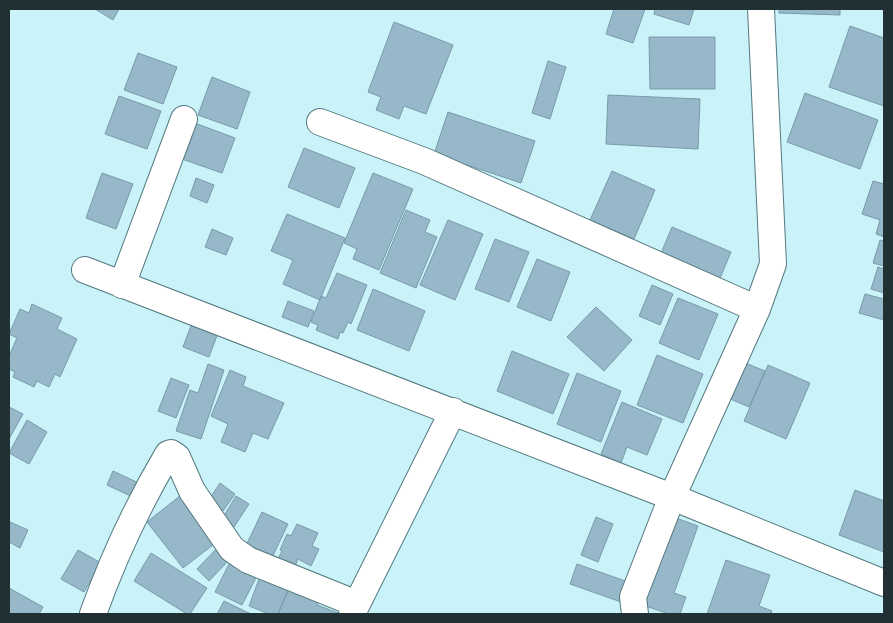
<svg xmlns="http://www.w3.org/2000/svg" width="893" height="623" font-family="'DejaVu Sans',sans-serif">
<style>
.building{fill:#97b8c9;stroke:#799aaa}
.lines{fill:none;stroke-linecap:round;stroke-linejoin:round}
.minor-casing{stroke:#54797f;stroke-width:28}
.minor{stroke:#fff;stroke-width:26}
</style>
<rect width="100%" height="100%" fill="#c9f2f9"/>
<!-- building -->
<path class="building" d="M 95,9 L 119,9 L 113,20 Z
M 614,9 L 645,9 L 633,43 L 606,34 Z
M 655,9 L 694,9 L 689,25 L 654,14 Z
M 779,9 L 840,9 L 840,15 L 779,13 Z
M 394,22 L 453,45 L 426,114 L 404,106 L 399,119 L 376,110 L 381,97 L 368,92 Z
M 850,26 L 884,38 L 884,106 L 829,87 Z
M 649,37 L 715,37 L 715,89 L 650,89 Z
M 138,53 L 177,67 L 163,104 L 124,90 Z
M 548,61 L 566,67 L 550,119 L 532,113 Z
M 212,77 L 250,92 L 237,129 L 198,115 Z
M 805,93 L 878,120 L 860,169 L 787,142 Z
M 608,95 L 700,99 L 698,149 L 606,144 Z
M 119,96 L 161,111 L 147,149 L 105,134 Z
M 448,112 L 535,141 L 521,183 L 434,154 Z
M 192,122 L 235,138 L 222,173 L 179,158 Z
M 304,148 L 355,168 L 339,208 L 288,187 Z
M 612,171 L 655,190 L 634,239 L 590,220 Z
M 102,173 L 133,184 L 116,229 L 86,218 Z
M 373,173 L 413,189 L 379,270 L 353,259 L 357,249 L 344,243 Z
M 196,178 L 214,185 L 207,203 L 190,196 Z
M 873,181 L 884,184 L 884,237 L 876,234 L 880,220 L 862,214 Z
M 406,210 L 430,220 L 425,232 L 437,237 L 416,288 L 380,273 Z
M 287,214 L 345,238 L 320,300 L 283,284 L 293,260 L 271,251 Z
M 448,220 L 483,234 L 455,300 L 420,285 Z
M 672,227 L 731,252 L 718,283 L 659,258 Z
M 212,229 L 233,238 L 226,255 L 205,247 Z
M 495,239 L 529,252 L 509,302 L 475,289 Z
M 880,240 L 884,241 L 884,266 L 873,263 Z
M 537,259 L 570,272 L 551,321 L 517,307 Z
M 878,267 L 884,269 L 884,293 L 871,289 Z
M 337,273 L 367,285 L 351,324 L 348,322 L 343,333 L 340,332 L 338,339 L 316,330 L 318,325 L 311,322 L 321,296 L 326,298 Z
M 652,285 L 673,294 L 660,325 L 639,316 Z
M 373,289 L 425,311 L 409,351 L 357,330 Z
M 865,294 L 884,299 L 884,320 L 859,313 Z
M 678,298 L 718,314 L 699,360 L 659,343 Z
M 288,301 L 314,311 L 308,327 L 282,317 Z
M 32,304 L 62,318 L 57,329 L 77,339 L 60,377 L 55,374 L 49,387 L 37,381 L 34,387 L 13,377 L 15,372 L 9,369 L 9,356 L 17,338 L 9,334 L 20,309 L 29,313 Z
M 596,307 L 632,340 L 604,371 L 567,337 Z
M 192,323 L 218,333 L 209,357 L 183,347 Z
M 512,351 L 569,374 L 553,414 L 497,391 Z
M 657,355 L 703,374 L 683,423 L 637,405 Z
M 743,362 L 765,371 L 749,407 L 728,398 Z
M 208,364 L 224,370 L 201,439 L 176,431 L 190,390 L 198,393 Z
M 768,365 L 810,383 L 786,439 L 744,421 Z
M 230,370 L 246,377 L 243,386 L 284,403 L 268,439 L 253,433 L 245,452 L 221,442 L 228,424 L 211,416 Z
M 577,373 L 621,391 L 601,442 L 557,424 Z
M 171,378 L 189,385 L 176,418 L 158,411 Z
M 622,402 L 662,419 L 647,455 L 627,447 L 621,463 L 601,454 Z
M 9,407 L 23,414 L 9,439 Z
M 27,420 L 47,432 L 29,464 L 9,453 Z
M 113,471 L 143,485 L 137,499 L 107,485 Z
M 220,483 L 235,494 L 223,511 L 208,501 Z
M 855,490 L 884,501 L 884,552 L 839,535 Z
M 181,495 L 218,541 L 183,568 L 147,522 Z
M 236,496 L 249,504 L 234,527 L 222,519 Z
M 262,512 L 288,524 L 268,566 L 242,554 Z
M 665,514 L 698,526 L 674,593 L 686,597 L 680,614 L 669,614 L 634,602 Z
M 596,517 L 613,524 L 598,562 L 581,555 Z
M 10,522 L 28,530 L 20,548 L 9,542 Z
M 297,524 L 318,533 L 312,546 L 319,549 L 311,566 L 298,559 L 293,571 L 276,563 L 282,551 L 280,550 L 287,534 L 291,536 Z
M 219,546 L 231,558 L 209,581 L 197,569 Z
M 78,550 L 101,563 L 84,592 L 61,579 Z
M 151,553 L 207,588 L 190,614 L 187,614 L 134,581 Z
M 232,558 L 259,572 L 242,605 L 215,592 Z
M 726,560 L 770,575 L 759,606 L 772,611 L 771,614 L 707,614 Z
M 577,564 L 631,583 L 624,603 L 570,584 Z
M 262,571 L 291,583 L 278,614 L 269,614 L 249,606 Z
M 291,583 L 321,594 L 317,605 L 338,613 L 337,614 L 278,614 Z
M 9,588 L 43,607 L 39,614 L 9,614 Z
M 224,601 L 251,614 L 217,614 Z"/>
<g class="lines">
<defs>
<path id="minor" d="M 320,122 L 424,161 L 757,309
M 85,270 L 672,497 L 884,583
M 122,285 L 184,119
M 93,614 C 112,561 139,503 168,454 L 171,453 L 177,457 L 192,491 L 232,549 L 248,560 L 357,604
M 352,614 L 453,411
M 635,614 L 633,597 L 672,497 L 757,309 L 773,264 L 761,9"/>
</defs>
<!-- minor casing -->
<use href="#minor" class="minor-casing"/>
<!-- minor -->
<use href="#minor" class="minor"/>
</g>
<!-- border -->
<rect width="893" height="623" fill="none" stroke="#203033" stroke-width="20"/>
</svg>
